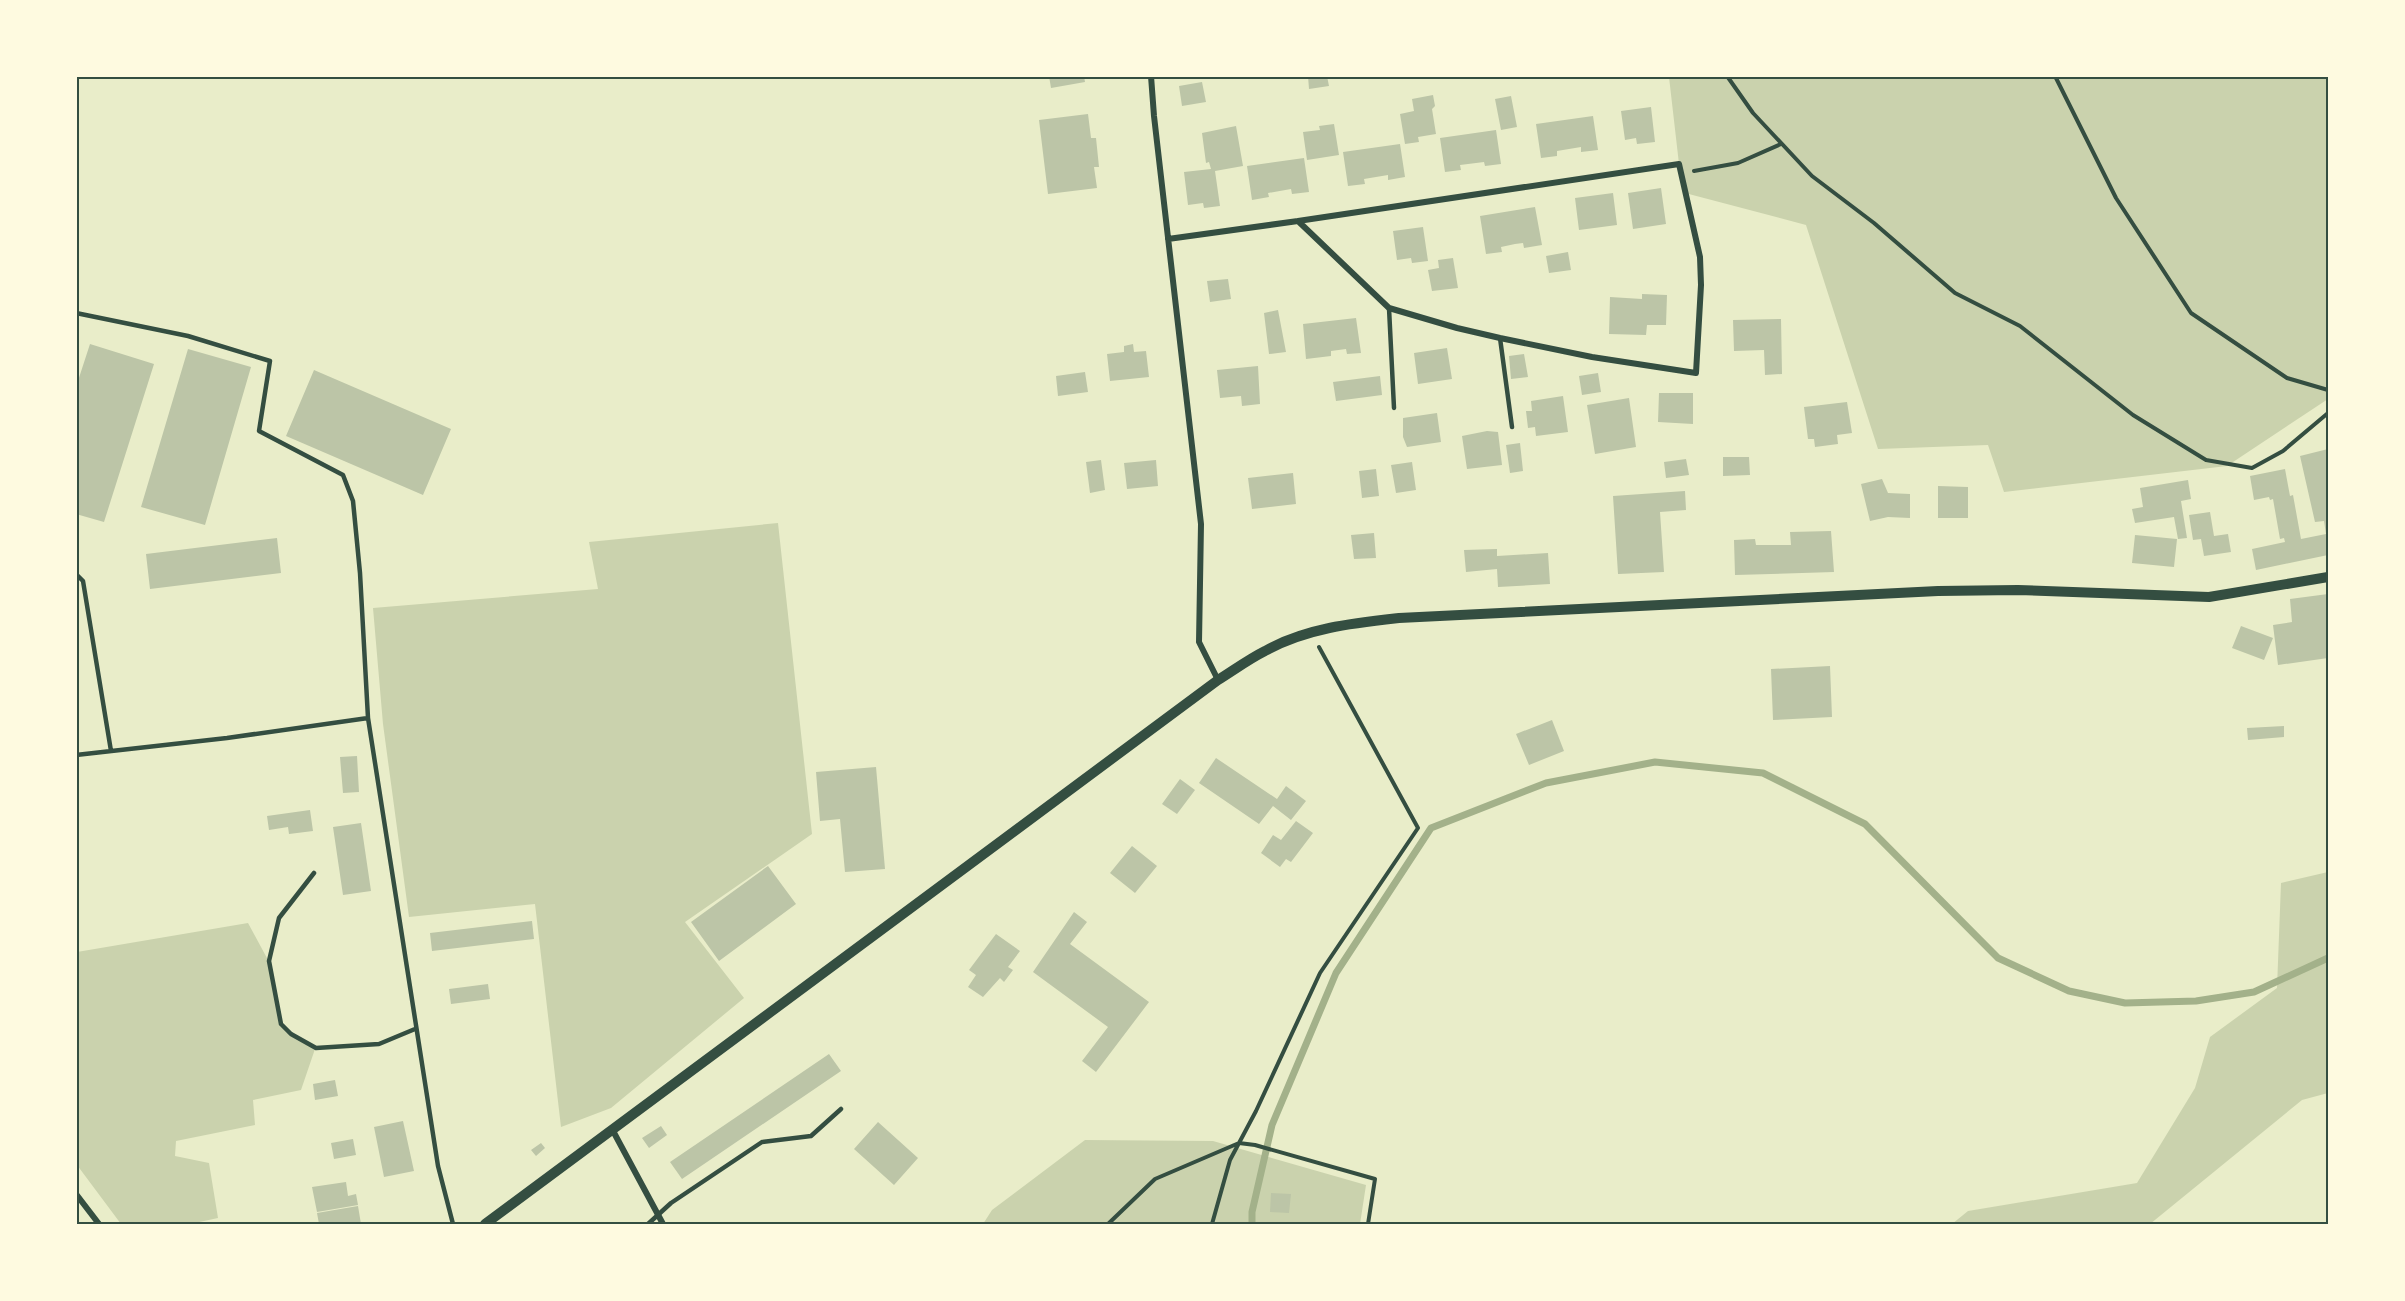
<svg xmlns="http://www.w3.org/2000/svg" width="2405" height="1301" font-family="Helvetica,sans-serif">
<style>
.green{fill:#cad2ad}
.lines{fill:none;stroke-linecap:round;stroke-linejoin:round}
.stream{stroke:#a3b18a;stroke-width:7}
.building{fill:#bcc5a7}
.path{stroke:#344e41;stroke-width:4}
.service{stroke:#344e41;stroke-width:4.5}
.minor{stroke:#344e41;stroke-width:6}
.tertiary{stroke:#344e41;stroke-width:10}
.neatline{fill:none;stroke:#344e41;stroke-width:2}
</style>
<rect width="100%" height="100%" fill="#e9edc9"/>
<!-- green -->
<path class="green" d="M 1669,77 L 2328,77 L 2328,399 L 2227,466 L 2004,492 L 1988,445 L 1878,449 L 1806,225 L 1685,193 L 1679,164 Z
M 778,523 L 812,834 L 685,922 L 744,998 L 611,1108 L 561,1127 L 535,904 L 409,917 L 383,724 L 373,608 L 598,589 L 589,542 Z
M 2328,872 L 2328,1093 L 2302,1100 L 2150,1224 L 1952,1224 L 1968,1211 L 2137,1183 L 2195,1088 L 2210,1037 L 2277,988 L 2281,883 Z
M 248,923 L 268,960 L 280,1026 L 315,1049 L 301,1090 L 253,1100 L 255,1125 L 176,1141 L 175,1156 L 209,1163 L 218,1218 L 190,1224 L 121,1224 L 77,1165 L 77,952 Z
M 1085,1140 L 1213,1141 L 1366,1185 L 1360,1224 L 983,1224 L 992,1210 Z"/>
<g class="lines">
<!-- stream -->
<path class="stream" d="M 1252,1224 L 1252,1212 L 1272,1125 L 1336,973 L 1431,828 L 1546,783 L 1655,762 L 1763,773 L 1865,824 L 1998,958 L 2069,991 L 2125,1003 L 2196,1001 L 2254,992 L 2328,958"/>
</g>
<!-- building -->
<path class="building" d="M 1049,76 L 1084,76 L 1085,82 L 1051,88 Z
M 1308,76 L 1327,76 L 1329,86 L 1309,89 Z
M 1202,82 L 1206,102 L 1182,106 L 1179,86 Z
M 1433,95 L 1435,106 L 1432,109 L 1436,134 L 1418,137 L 1419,142 L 1405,144 L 1400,114 L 1414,111 L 1412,99 Z
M 1511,96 L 1517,127 L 1501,130 L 1495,99 Z
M 1651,107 L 1655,142 L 1637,144 L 1636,138 L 1625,140 L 1621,111 Z
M 1088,114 L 1091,138 L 1096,138 L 1099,167 L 1094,167 L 1097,188 L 1048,194 L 1039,120 Z
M 1593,116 L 1598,150 L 1581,152 L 1581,147 L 1557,151 L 1557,156 L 1541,158 L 1536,124 Z
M 1334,124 L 1339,155 L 1307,160 L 1303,132 L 1320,130 L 1319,126 Z
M 1236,126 L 1243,166 L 1215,171 L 1220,206 L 1204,208 L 1203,203 L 1188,205 L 1184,172 L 1211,169 L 1209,162 L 1206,163 L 1202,133 Z
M 1496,130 L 1501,164 L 1485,166 L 1484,162 L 1460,165 L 1461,170 L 1445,172 L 1440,138 Z
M 1400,144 L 1405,177 L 1388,180 L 1388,175 L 1364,179 L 1365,184 L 1348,186 L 1343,152 Z
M 1304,158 L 1309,192 L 1292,194 L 1291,189 L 1268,193 L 1269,197 L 1252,200 L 1247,166 Z
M 1661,188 L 1666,224 L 1633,229 L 1628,193 Z
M 1613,193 L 1617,225 L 1579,230 L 1575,198 Z
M 1535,207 L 1542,245 L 1524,248 L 1523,243 L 1515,244 L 1501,247 L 1502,252 L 1486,254 L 1480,216 Z
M 1423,227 L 1428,261 L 1412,263 L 1411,258 L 1397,260 L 1393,231 Z
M 1568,252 L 1571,270 L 1549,273 L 1546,256 Z
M 1453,258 L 1458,288 L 1432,291 L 1428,270 L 1439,268 L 1438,260 Z
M 1228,279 L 1231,299 L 1210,302 L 1207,281 Z
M 1642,294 L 1667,295 L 1666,325 L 1647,325 L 1646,335 L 1609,334 L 1610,297 L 1642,299 Z
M 1278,310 L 1286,352 L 1269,354 L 1264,313 Z
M 1356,318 L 1361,353 L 1347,354 L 1346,349 L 1331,351 L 1331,356 L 1306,359 L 1303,324 Z
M 1781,319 L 1782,374 L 1765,375 L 1764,350 L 1734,351 L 1733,320 Z
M 90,344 L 154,364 L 104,522 L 76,514 L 76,387 Z
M 1133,344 L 1134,352 L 1146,351 L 1149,377 L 1110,381 L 1107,354 L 1124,352 L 1124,346 Z
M 1447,348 L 1452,379 L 1418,384 L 1414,353 Z
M 188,349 L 251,367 L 205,525 L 141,507 Z
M 1524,354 L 1528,377 L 1511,379 L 1509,356 Z
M 1258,366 L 1260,404 L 1242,406 L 1241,396 L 1220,398 L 1217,370 Z
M 314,370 L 451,429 L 423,495 L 286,436 Z
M 1085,372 L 1088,392 L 1058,396 L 1056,376 Z
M 1598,373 L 1601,392 L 1582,395 L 1579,376 Z
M 1380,376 L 1382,395 L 1336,401 L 1333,382 Z
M 1659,393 L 1693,393 L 1693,424 L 1658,422 Z
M 1563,396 L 1568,432 L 1536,436 L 1535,427 L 1528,428 L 1526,411 L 1532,411 L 1531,401 Z
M 1629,398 L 1636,447 L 1595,454 L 1587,405 Z
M 1847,402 L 1852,433 L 1837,435 L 1838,444 L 1815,447 L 1814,439 L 1808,439 L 1804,407 Z
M 1437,413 L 1441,442 L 1407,447 L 1403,437 L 1403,418 Z
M 1487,431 L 1498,432 L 1502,465 L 1467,469 L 1462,436 Z
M 1520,443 L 1523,471 L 1510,473 L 1506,445 Z
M 2328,449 L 2328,555 L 2256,570 L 2252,549 L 2285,542 L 2284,538 L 2280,539 L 2273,499 L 2270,500 L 2269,497 L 2254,500 L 2250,476 L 2285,469 L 2290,496 L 2293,495 L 2301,539 L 2326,534 L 2324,521 L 2315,522 L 2300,456 Z
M 1723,457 L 1749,457 L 1750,475 L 1723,476 Z
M 1686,459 L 1689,475 L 1666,478 L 1664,462 Z
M 1101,460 L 1105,490 L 1090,493 L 1086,462 Z
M 1156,460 L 1158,486 L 1127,489 L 1124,463 Z
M 1412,462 L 1416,490 L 1396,493 L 1391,465 Z
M 1376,469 L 1379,496 L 1362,498 L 1359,471 Z
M 1293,473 L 1296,504 L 1252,509 L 1248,478 Z
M 1882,479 L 1888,493 L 1910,494 L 1910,518 L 1888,517 L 1870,521 L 1861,484 Z
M 2188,480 L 2191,499 L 2181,501 L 2187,538 L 2178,539 L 2174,517 L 2135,523 L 2132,509 L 2143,507 L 2140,488 Z
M 1938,486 L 1968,487 L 1968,518 L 1938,518 Z
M 1685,491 L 1686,510 L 1660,512 L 1664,572 L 1618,574 L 1613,496 Z
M 2210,512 L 2214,536 L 2228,534 L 2231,552 L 2204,556 L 2201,539 L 2193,540 L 2189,515 Z
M 1831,531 L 1834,572 L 1735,575 L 1734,540 L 1755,539 L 1756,545 L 1791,545 L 1790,532 Z
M 1374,533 L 1376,558 L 1354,559 L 1351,535 Z
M 2135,535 L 2177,539 L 2174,567 L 2132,563 Z
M 277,538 L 281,573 L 150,589 L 146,554 Z
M 1497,549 L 1497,556 L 1548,553 L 1550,584 L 1498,587 L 1497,569 L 1466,572 L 1464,550 Z
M 2328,594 L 2328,658 L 2278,665 L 2273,625 L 2292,622 L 2290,599 Z
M 2241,626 L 2273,638 L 2264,660 L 2232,648 Z
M 1830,666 L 1832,717 L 1773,720 L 1771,669 Z
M 1552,720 L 1564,751 L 1529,765 L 1516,734 Z
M 2284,726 L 2284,737 L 2248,740 L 2247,728 Z
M 357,756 L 359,792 L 343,793 L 340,757 Z
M 1216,758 L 1277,799 L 1286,786 L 1306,801 L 1291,820 L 1273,806 L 1259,824 L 1199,783 Z
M 876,767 L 885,869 L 845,872 L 840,819 L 820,821 L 816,772 Z
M 1180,779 L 1195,790 L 1177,814 L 1162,804 Z
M 310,810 L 313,831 L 289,834 L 288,827 L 269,830 L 267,816 Z
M 1296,821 L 1313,833 L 1291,862 L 1286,859 L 1280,867 L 1261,853 L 1273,835 L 1281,840 Z
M 361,823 L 371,891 L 343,895 L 333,827 Z
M 1132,846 L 1157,866 L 1135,893 L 1110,873 Z
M 768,866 L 796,904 L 719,961 L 691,922 Z
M 1074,912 L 1087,922 L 1070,944 L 1149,1002 L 1096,1072 L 1082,1061 L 1108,1027 L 1033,972 Z
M 532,921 L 534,939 L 432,951 L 430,933 Z
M 996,934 L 1020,951 L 1008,967 L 1013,970 L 1004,982 L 1000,978 L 983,997 L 968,987 L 976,975 L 969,970 Z
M 488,984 L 490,999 L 451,1004 L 449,989 Z
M 829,1054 L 841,1071 L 682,1179 L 670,1162 Z
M 335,1080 L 338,1096 L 315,1100 L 313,1084 Z
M 403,1121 L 414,1171 L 384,1177 L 374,1127 Z
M 878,1122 L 918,1158 L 894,1185 L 854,1149 Z
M 661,1126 L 667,1135 L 649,1148 L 642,1138 Z
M 353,1139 L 356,1155 L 334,1159 L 331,1143 Z
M 541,1143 L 545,1148 L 536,1156 L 531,1150 Z
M 346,1182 L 348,1196 L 356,1194 L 358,1205 L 317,1212 L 312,1187 Z
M 1271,1193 L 1291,1194 L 1289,1213 L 1270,1212 Z
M 358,1206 L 361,1224 L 319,1224 L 317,1213 Z"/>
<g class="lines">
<!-- path -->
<path class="path" d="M 1727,76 L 1753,113 L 1812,176 L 1874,223 L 1955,293 L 2020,326 L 2133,415 L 2206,460 L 2252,468 L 2283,451 L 2328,413
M 2055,76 L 2116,198 L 2191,313 L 2287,378 L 2328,390
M 1694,171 L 1738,163 L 1781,144
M 1108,1224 L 1155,1179 L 1239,1143 L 1255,1145 L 1375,1179 L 1368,1224
M 1212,1224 L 1230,1160 L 1256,1111 L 1320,973 L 1418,828 L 1319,647"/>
<!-- service -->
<path class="service" d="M 1389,308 L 1394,408
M 76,313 L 188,336 L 270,361 L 259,431 L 343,475 L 353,501 L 360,573 L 368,718
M 1500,338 L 1512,427
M 76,574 L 83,581 L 111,751
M 76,755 L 227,738 L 368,718 L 438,1166 L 453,1224
M 314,873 L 279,918 L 269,961 L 281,1024 L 291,1034 L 316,1048 L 379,1044 L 415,1029
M 648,1224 L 671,1203 L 762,1142 L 811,1136 L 841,1109"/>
<!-- minor -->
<path class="minor" d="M 1151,76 L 1154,116 L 1201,524 L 1199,642 L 1218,680
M 1168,239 L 1298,221 L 1389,308 L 1457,328 L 1500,338 L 1592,357 L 1696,373 L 1701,285 L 1700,257 L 1679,164 L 1298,221
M 612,1129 L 663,1224
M 76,1194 L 99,1224"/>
<!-- tertiary -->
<path class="tertiary" d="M 485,1224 L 1218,680 C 1234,670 1249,659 1265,651 C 1306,628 1354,623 1399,618 L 1938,591 L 2018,590 L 2209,597 L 2328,577"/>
</g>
<!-- border -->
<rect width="2405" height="1301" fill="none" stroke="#fefae0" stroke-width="156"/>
<rect x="78" y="78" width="2249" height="1145" class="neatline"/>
</svg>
